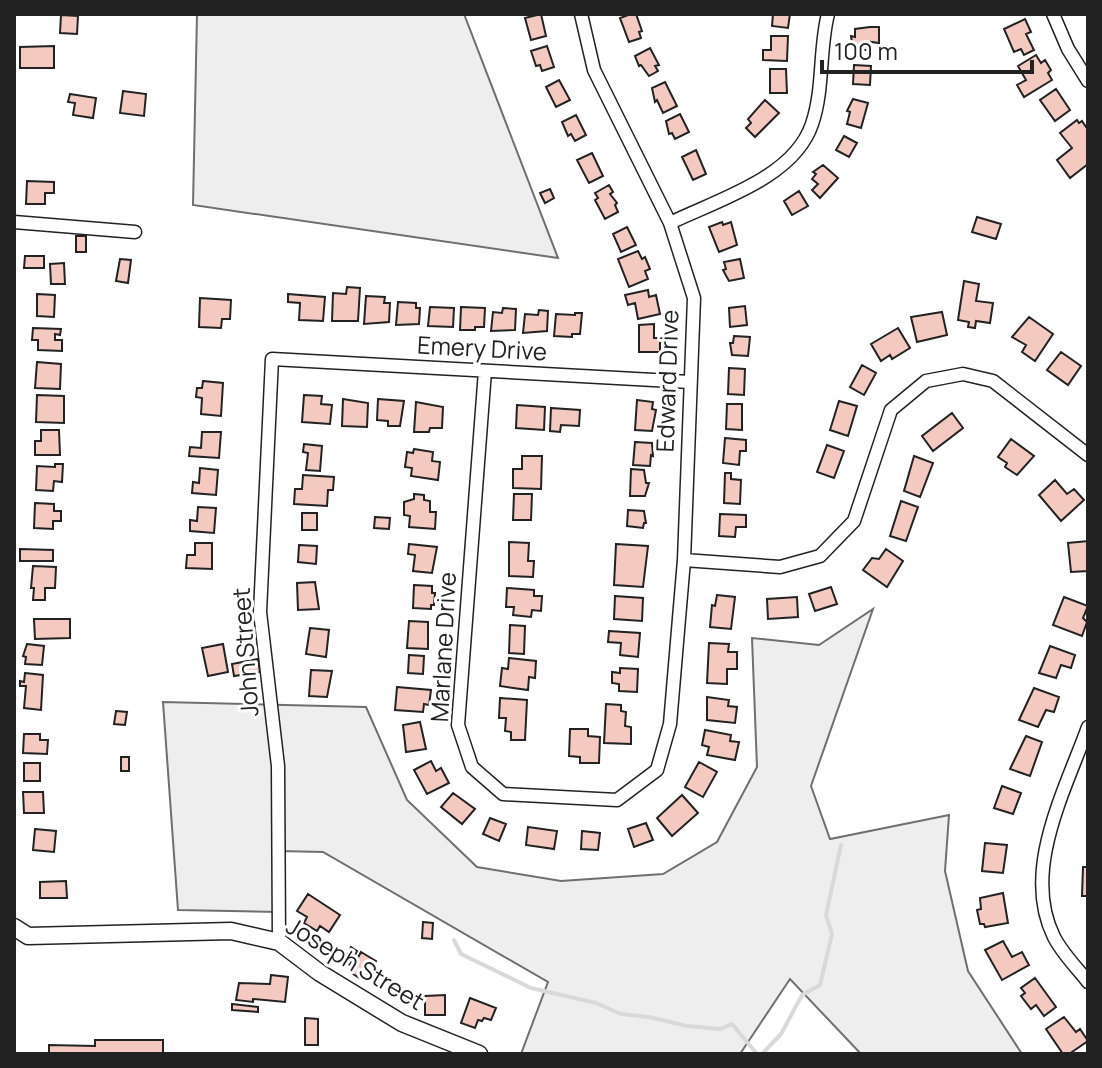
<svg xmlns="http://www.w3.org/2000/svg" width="1102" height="1068" font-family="Manrope,sans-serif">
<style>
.green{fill:#eee;stroke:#6f6f6f;stroke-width:2}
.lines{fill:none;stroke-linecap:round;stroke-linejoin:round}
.stream{stroke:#d9d9d9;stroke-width:4}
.building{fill:#f3c9c0;stroke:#222;stroke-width:2}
.minor-casing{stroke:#222;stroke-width:15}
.tertiary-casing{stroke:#222;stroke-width:19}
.minor{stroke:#fff;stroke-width:12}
.tertiary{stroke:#fff;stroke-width:16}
.labels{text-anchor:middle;stroke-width:6;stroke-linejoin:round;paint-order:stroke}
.street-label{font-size:24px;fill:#222;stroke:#fff}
</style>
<rect width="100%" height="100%" fill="#fff"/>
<!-- green -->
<path class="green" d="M 197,14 L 464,14 L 558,258 L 193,205 Z
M 873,609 L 811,786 L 830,839 L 949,815 L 945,871 L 968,971 L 1022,1054 L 861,1054 L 790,979 L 740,1054 L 521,1054 L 548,982 L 323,852 L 279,851 L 279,912 L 178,910 L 163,702 L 366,707 L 407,800 L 477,867 L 561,881 L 663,874 L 717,842 L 757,767 L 752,638 L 819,645 Z"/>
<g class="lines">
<!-- stream -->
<path class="stream" d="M 454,940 L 461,954 L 531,988 L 596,1003 L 621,1014 L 649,1017 L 687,1026 L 720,1029 L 732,1024 L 757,1054
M 762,1054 L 781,1034 L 802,995 L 820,985 L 832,934 L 826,915 L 841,845"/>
</g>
<!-- building -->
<path class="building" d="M 541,14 L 546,36 L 531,40 L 525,18 Z
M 631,14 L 636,14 L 642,31 L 639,32 L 641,38 L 629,42 L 620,18 Z
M 773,14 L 790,14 L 788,28 L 772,26 Z
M 61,15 L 78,16 L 77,34 L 60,33 Z
M 1025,19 L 1031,32 L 1026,34 L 1034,50 L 1024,55 L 1021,49 L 1014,52 L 1004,29 Z
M 870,27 L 879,27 L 879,43 L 871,42 L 871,50 L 853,50 L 851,36 L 855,37 L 855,29 Z
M 771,36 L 788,36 L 787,61 L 763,60 L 763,50 L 771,50 Z
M 54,46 L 54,68 L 20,68 L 20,47 Z
M 547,46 L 554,67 L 542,71 L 540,65 L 536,66 L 531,51 Z
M 650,48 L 659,65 L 655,66 L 658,71 L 649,76 L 641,65 L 639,66 L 635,56 Z
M 1036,55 L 1041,63 L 1045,60 L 1051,70 L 1048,73 L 1052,80 L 1024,97 L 1017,85 L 1026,80 L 1018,66 Z
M 854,65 L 871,66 L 870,85 L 853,84 Z
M 770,69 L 786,69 L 787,93 L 770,93 Z
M 559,80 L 570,100 L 556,107 L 546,87 Z
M 665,82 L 677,106 L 663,113 L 657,100 L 655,102 L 652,88 Z
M 1056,89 L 1070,110 L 1055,121 L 1040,100 Z
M 123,91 L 146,94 L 144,116 L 120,113 Z
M 70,94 L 96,98 L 93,118 L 73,115 L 75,103 L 68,102 Z
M 853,99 L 868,103 L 861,128 L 847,124 L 850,112 L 847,111 Z
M 765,100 L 779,113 L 755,137 L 746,128 L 751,123 L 748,119 Z
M 680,114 L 689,132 L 675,139 L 672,133 L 669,134 L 666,121 Z
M 576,115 L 586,135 L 575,141 L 571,134 L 568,136 L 562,122 Z
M 1077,120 L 1079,123 L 1082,121 L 1088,130 L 1088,164 L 1070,178 L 1057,160 L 1072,148 L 1060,133 Z
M 844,136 L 857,143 L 849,157 L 836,150 Z
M 696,150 L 706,174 L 693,180 L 682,157 Z
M 592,153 L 603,176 L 589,183 L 577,160 Z
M 823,165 L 838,178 L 820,198 L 812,190 L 818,184 L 812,179 L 816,174 L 813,172 Z
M 27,181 L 54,182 L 54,193 L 45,193 L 45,204 L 26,204 Z
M 609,185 L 613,192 L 610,194 L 617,203 L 615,205 L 618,212 L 605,219 L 595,200 L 598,198 L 595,193 Z
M 550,189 L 554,198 L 545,203 L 540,193 Z
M 799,191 L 808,206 L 792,215 L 784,201 Z
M 977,217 L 1001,224 L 996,239 L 972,232 Z
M 722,222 L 723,225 L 731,222 L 737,245 L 719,252 L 709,227 Z
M 627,227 L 636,245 L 621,252 L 613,234 Z
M 76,236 L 86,236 L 86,252 L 76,252 Z
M 638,251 L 642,259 L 645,257 L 650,269 L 645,271 L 648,279 L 629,287 L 618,259 Z
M 25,256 L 44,256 L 44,268 L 24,268 Z
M 120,259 L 131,260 L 128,283 L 116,281 Z
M 740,259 L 744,278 L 729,281 L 723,270 L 726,269 L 724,262 Z
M 64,263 L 65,284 L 51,284 L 50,264 Z
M 964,281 L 979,284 L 976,301 L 993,303 L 990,323 L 976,321 L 975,328 L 968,327 L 969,322 L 958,320 Z
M 347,287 L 360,288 L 358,321 L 332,321 L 333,293 L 346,294 Z
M 648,290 L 649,297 L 656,295 L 660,314 L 638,319 L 635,303 L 628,305 L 625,295 Z
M 37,294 L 55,295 L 54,317 L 37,316 Z
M 288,294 L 325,297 L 323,321 L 299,320 L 300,303 L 288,302 Z
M 366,296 L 385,297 L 384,303 L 390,303 L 389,322 L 364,324 Z
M 200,298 L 231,300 L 230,319 L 222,319 L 221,328 L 199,327 Z
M 398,302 L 416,303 L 416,308 L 420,308 L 419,324 L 396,325 Z
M 745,306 L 747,325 L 730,327 L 729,308 Z
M 430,307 L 454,308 L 453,327 L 428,326 Z
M 461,307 L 485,308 L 484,327 L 475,327 L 475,330 L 460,330 Z
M 503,308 L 516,309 L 515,330 L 491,331 L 493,312 L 502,313 Z
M 539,310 L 548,311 L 547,331 L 523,333 L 525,314 L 538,315 Z
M 942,312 L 947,335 L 917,342 L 911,317 Z
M 575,313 L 582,313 L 580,334 L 572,334 L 572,337 L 554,336 L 556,314 L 575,315 Z
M 1029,317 L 1053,334 L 1035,361 L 1022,352 L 1026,345 L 1012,337 Z
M 654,324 L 654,338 L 660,338 L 660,352 L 639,352 L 639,325 Z
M 33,328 L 61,329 L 60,335 L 55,334 L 55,340 L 62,340 L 62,351 L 38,350 L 38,340 L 32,340 Z
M 898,328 L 910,348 L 892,359 L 890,355 L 881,361 L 871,344 Z
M 734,336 L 750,337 L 748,356 L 732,355 L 730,343 L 733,343 Z
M 1061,352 L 1081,366 L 1068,385 L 1047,370 Z
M 37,362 L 61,364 L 60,389 L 35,388 Z
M 862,365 L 876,373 L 864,395 L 850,387 Z
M 729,368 L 745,369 L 744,395 L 728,394 Z
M 203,381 L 223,383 L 221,416 L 201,414 L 202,398 L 196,397 L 197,388 L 202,388 Z
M 37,395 L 64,396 L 64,423 L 36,422 Z
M 304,395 L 322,396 L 321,404 L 332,405 L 330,424 L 302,422 Z
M 343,399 L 368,403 L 367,427 L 342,426 Z
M 378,399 L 404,401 L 400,426 L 388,426 L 388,421 L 377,420 Z
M 637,400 L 653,402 L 652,409 L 656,410 L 652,431 L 635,430 Z
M 839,401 L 857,406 L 848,436 L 830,430 Z
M 416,402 L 443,407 L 442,428 L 430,428 L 429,432 L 414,432 Z
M 727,404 L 742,404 L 742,430 L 726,429 Z
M 517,405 L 545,407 L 544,430 L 516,428 Z
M 551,408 L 580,410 L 579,426 L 561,425 L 560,432 L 550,431 Z
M 952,413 L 963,428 L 933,451 L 922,436 Z
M 41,430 L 59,430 L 60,455 L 35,455 L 35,441 L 41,441 Z
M 202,432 L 221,432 L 219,458 L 189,456 L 190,447 L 201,448 Z
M 725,438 L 746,440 L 746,451 L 740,451 L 739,465 L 723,463 Z
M 1011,439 L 1034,456 L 1017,475 L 1005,467 L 1007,463 L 998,457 Z
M 635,442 L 652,443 L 653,456 L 651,455 L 650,466 L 633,465 Z
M 304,444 L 322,446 L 320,471 L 306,470 L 308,453 L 303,452 Z
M 827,445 L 844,451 L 834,478 L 817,472 Z
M 414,449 L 433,452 L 432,461 L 440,462 L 438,480 L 411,476 L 412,468 L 405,467 L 407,452 L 413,453 Z
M 522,456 L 542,456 L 541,489 L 513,488 L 513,469 L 522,469 Z
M 914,456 L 933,463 L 920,497 L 904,491 Z
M 55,464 L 63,464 L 62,482 L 54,481 L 53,491 L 36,490 L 37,466 L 55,467 Z
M 200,468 L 218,470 L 216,495 L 192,493 L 193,482 L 199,483 Z
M 631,469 L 644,470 L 646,483 L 649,483 L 645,496 L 630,496 Z
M 725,473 L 731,473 L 731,479 L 741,480 L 740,504 L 724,503 Z
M 303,475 L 334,477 L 333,490 L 328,490 L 327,506 L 294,504 L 295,489 L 302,489 Z
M 1055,480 L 1067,494 L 1074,489 L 1084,500 L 1061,521 L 1039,495 Z
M 414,494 L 424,495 L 424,500 L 430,501 L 430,512 L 436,512 L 435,529 L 409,527 L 410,516 L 404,515 L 404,502 L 414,499 Z
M 514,494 L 532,494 L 531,520 L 513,520 Z
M 901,501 L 918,507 L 906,541 L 890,536 Z
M 35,503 L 54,504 L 54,511 L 61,511 L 61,521 L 53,521 L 53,529 L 34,528 Z
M 198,507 L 216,508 L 214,533 L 190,531 L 190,520 L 197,521 Z
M 628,510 L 644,511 L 646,523 L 644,523 L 643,528 L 627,526 Z
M 302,513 L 317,513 L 317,530 L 302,530 Z
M 720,514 L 746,515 L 746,527 L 736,527 L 735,537 L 719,536 Z
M 375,517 L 390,518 L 389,529 L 374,528 Z
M 1088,541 L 1088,571 L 1071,572 L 1068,543 Z
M 509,542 L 529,543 L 528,561 L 534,561 L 533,577 L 509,576 Z
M 195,543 L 212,543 L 212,569 L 186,568 L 187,555 L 195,555 Z
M 409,544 L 437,547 L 432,573 L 413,571 L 415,555 L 408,554 Z
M 616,544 L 648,546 L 643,587 L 614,585 Z
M 299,545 L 317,546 L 316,564 L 298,562 Z
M 20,549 L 53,550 L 53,561 L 20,561 Z
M 886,549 L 903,561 L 887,587 L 863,570 L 872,558 L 879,559 Z
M 33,566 L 56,567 L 55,588 L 45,588 L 45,600 L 33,600 L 34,588 L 31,588 Z
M 315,582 L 319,609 L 298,610 L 297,583 Z
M 414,585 L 432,586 L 432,593 L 435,593 L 434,605 L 431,605 L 431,609 L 413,608 Z
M 831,587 L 837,604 L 815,611 L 809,594 Z
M 507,588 L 534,590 L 534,596 L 542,596 L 541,611 L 532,610 L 531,617 L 513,615 L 514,607 L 506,607 Z
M 717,595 L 735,597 L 731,629 L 710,627 L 712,605 L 715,606 Z
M 615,596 L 643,598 L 642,621 L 614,619 Z
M 797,597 L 798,617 L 768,619 L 767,599 Z
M 1064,597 L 1088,606 L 1083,618 L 1087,622 L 1082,636 L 1053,625 Z
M 34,619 L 70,619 L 70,638 L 35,639 Z
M 409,621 L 428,622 L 428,649 L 407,648 Z
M 510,625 L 525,626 L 524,654 L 509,653 Z
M 310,628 L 329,630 L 326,657 L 306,654 Z
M 609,631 L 640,633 L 638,657 L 620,655 L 621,643 L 608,642 Z
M 709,643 L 729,644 L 728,652 L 737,652 L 737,669 L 727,669 L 727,684 L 707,683 Z
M 27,644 L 44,646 L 42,665 L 25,664 L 26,657 L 23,656 Z
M 223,644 L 228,672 L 208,676 L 202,648 Z
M 1050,646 L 1075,655 L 1071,668 L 1061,665 L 1056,678 L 1039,673 Z
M 409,655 L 424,656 L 423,674 L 408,673 Z
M 509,658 L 536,661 L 535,678 L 529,677 L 528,690 L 500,686 L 502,668 L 508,669 Z
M 258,659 L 260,672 L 234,676 L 232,664 Z
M 620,668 L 638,669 L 637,692 L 619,691 L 619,684 L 612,683 L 612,672 L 620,673 Z
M 311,670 L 332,671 L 327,697 L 309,696 Z
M 25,673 L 43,675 L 41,710 L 24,708 L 26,686 L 20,686 L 20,681 L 24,682 Z
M 397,687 L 431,690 L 429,705 L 424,704 L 423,712 L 395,710 Z
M 1034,688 L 1059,697 L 1054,712 L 1046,710 L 1038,727 L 1019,720 Z
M 707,697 L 729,700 L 728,706 L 737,707 L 735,723 L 707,720 Z
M 500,698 L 527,700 L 525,740 L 511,740 L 511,732 L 505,731 L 506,718 L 499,718 Z
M 606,704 L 621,705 L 621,711 L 626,712 L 625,726 L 631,727 L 631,744 L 604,743 Z
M 116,711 L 127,712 L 125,725 L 114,724 Z
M 420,722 L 426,749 L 406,752 L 403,725 Z
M 570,729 L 588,729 L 588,736 L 600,737 L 599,763 L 580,763 L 580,757 L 569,756 Z
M 705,730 L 731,735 L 730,741 L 739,742 L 735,760 L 707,755 L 709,747 L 702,745 Z
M 24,734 L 40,734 L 40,740 L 48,740 L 47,754 L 23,753 Z
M 1026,736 L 1042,742 L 1030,776 L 1010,769 Z
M 121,757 L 129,757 L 129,771 L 121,771 Z
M 431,761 L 436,771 L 441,768 L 449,783 L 427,794 L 414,770 Z
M 699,762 L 717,772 L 703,797 L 685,787 Z
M 24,763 L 40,763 L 40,781 L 24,781 Z
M 1002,786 L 1021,793 L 1013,814 L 994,808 Z
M 23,792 L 43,792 L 44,813 L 24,813 Z
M 453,793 L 475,809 L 462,824 L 441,807 Z
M 682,795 L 698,813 L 672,836 L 657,818 Z
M 490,818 L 506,824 L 499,841 L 483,834 Z
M 646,823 L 653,840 L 634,847 L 628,829 Z
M 528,827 L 557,831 L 554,849 L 526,845 Z
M 35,829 L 56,831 L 54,852 L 33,850 Z
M 582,831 L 600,833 L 598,850 L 581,849 Z
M 985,843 L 1007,845 L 1003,873 L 982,871 Z
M 1083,867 L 1088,867 L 1088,896 L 1082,896 Z
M 66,881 L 67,898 L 40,898 L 40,882 Z
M 1003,893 L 1008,923 L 985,927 L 984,924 L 980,924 L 977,910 L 981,909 L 980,898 Z
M 308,894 L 340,915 L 329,932 L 320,926 L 317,931 L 304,923 L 307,917 L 297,911 Z
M 423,922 L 433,923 L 432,939 L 422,938 Z
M 1003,941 L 1012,957 L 1022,952 L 1029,965 L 1002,980 L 985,950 Z
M 351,947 L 357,951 L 350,965 L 344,962 Z
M 361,952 L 376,961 L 364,981 L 350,972 Z
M 271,975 L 288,977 L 285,1002 L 253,999 L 253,1002 L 236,1000 L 239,983 L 270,984 Z
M 1035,978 L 1056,1007 L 1044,1016 L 1036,1005 L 1031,1009 L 1021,996 L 1025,993 L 1021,988 Z
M 445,995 L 445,1015 L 425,1015 L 425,996 Z
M 470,998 L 496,1008 L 491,1020 L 484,1018 L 482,1021 L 478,1020 L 475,1028 L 461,1023 Z
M 232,1004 L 258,1007 L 258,1012 L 232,1010 Z
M 1064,1017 L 1076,1032 L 1080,1029 L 1088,1041 L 1069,1054 L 1063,1054 L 1046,1029 Z
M 305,1018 L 318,1019 L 318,1045 L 305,1045 Z
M 95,1040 L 163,1040 L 163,1054 L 49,1054 L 49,1045 L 95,1046 Z"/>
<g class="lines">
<defs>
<path id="minor" d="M 1053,14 L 1068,49 L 1088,81
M 14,222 L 135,232
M 670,223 C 717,200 794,178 812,124 C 824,89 819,49 828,14
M 485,371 L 458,725 L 472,767 L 503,794 L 617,800 L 657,770 L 670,724 L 684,560 L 694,298 L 670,223 L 594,70 L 581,14
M 684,560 L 780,567 L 820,556 L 854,521 L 891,410 L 926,381 L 963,374 L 993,381 L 1088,455
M 1088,727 C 1065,791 1021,871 1054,937 C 1062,953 1077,968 1088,982
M 279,942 L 278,766 L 260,612 L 272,359 L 690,382"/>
<path id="tertiary" d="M 14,927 L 28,936 L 231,931 L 279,942 L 320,973 L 402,1023 L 479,1054"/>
</defs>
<!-- minor casing -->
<use href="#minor" class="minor-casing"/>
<!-- tertiary casing -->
<use href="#tertiary" class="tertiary-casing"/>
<!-- minor -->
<use href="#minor" class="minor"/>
<!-- tertiary -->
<use href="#tertiary" class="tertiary"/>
</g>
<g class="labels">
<!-- street labels -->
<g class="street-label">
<text transform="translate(482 349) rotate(3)" y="8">Emery Drive</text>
<text transform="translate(668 381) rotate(-88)" y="8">Edward Drive</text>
<text transform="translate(444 647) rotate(-87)" y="8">Marlane Drive</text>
<text transform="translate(246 652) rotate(-94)" y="8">John Street</text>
<text transform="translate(355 964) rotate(31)" y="8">Joseph Street</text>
</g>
</g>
<!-- border -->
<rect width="1102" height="1068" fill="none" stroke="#222222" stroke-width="32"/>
<!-- scale -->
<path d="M822 60v12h210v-12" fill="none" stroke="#222222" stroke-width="4"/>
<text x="834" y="60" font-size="24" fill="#222222" stroke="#ffffff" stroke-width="6" paint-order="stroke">100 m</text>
</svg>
